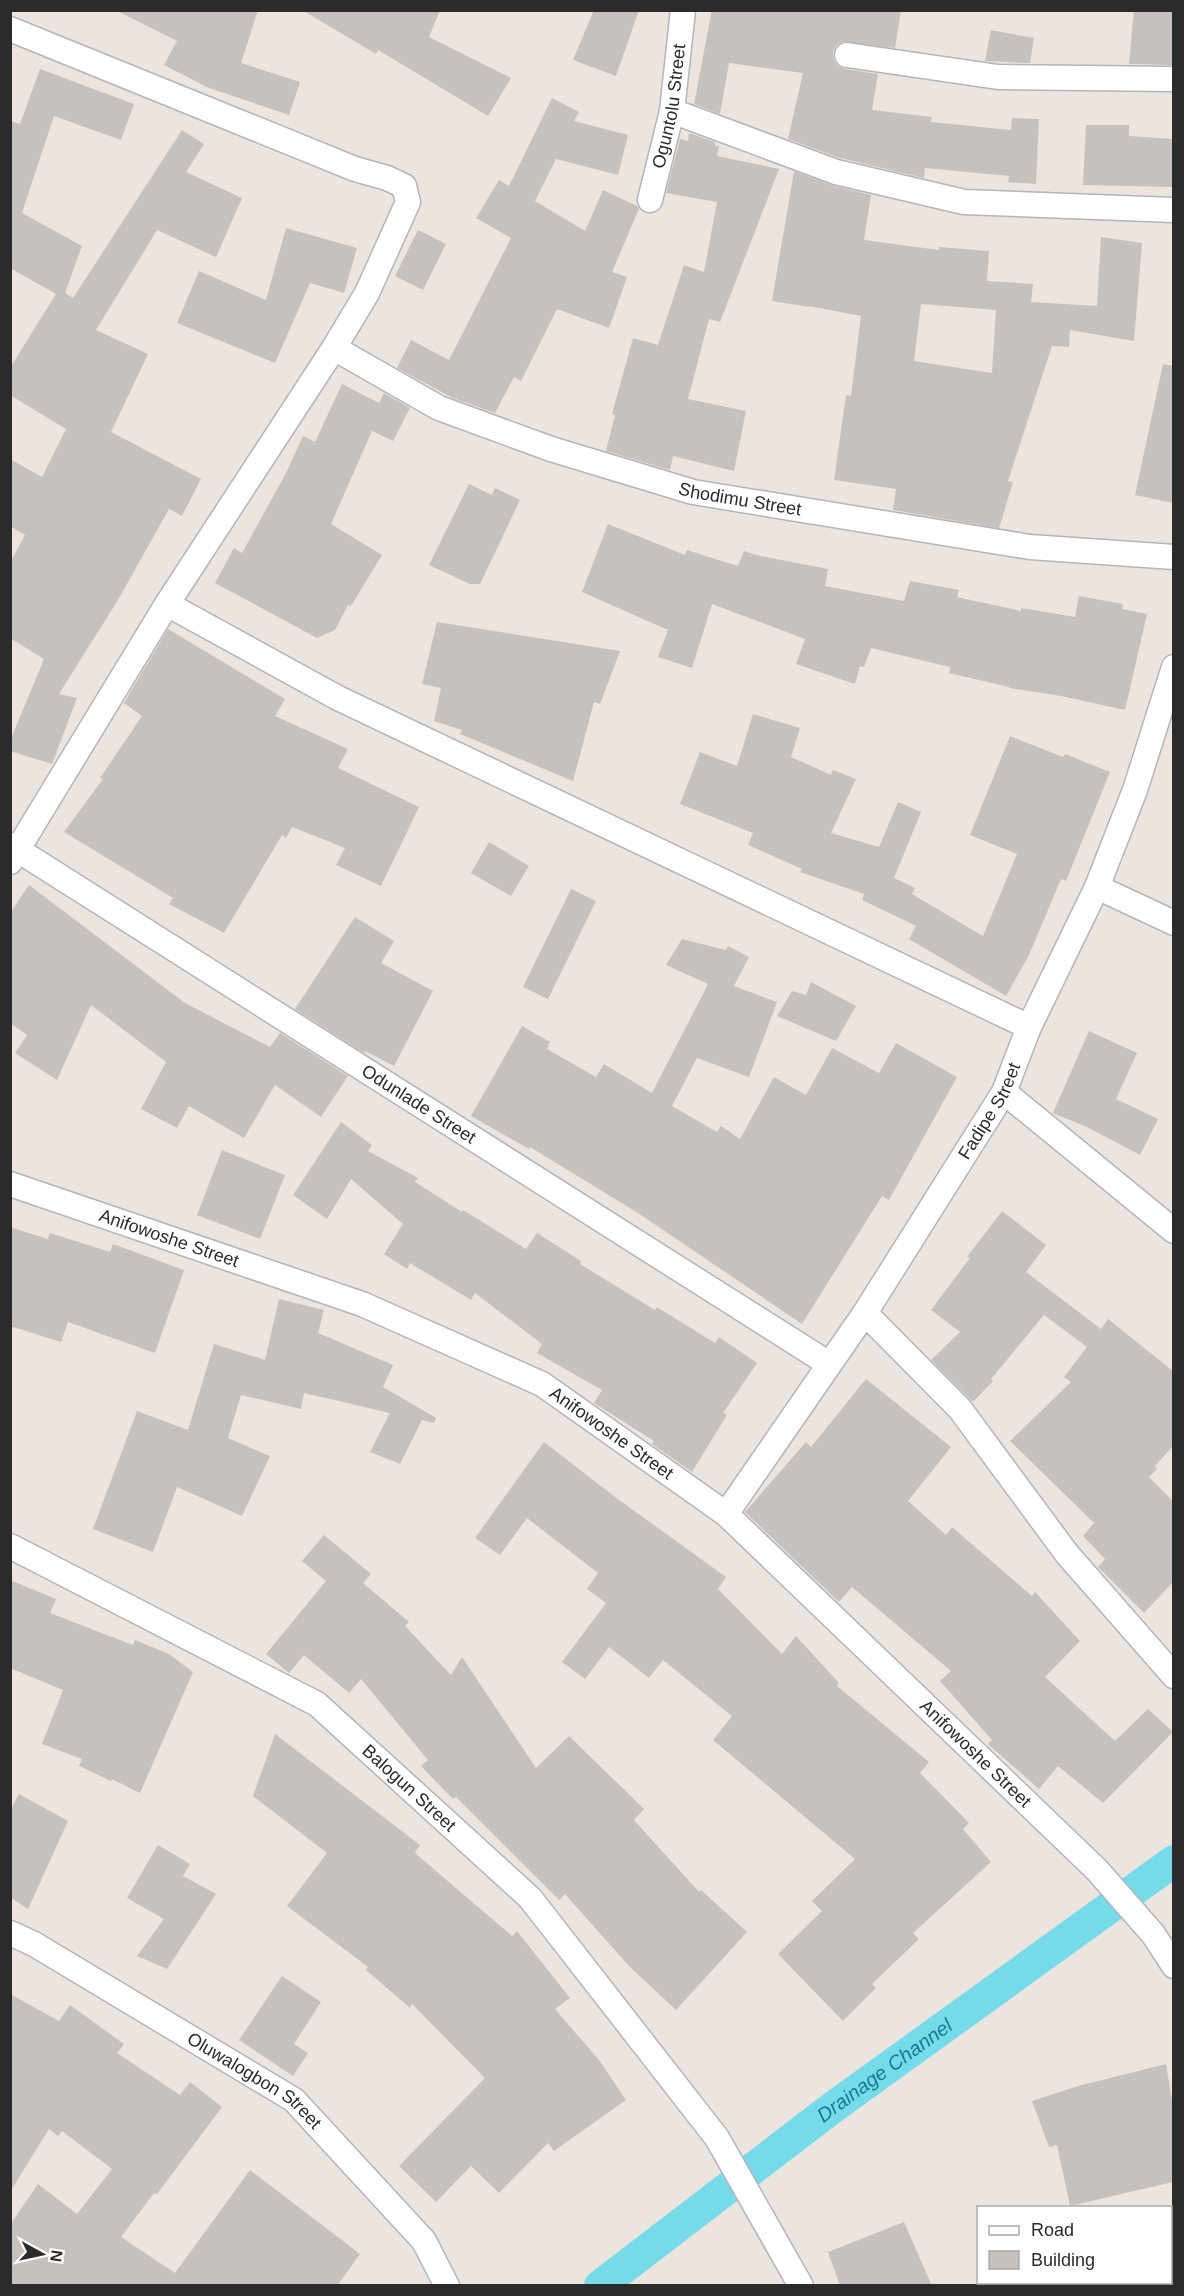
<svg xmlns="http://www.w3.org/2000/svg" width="1184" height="2296" font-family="Helvetica,sans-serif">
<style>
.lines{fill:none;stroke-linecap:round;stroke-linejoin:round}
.canal{stroke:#76dbe8;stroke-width:32}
.building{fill:#c7c1bd;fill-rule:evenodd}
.minor-casing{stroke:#b1b5be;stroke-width:27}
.minor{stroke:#fff;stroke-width:24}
.labels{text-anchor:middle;stroke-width:6;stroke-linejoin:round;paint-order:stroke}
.street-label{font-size:18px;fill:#2b2b2b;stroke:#fff}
.water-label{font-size:20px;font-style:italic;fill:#147c95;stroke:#fff}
</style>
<rect width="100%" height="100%" fill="#ece4de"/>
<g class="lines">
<!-- canal -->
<path class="canal" id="s1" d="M 600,2286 L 832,2108 L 1174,1861"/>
</g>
<!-- building -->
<path class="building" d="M 115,10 L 258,10 L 241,63 L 300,82 L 289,115 L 209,88 L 164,65 L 177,41 Z
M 302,10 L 440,10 L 429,37 L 511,78 L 488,116 L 378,50 L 376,54 Z
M 594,10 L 639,10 L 616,76 L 573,60 Z
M 712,10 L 901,10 L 895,48 L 842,42 L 836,46 L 833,52 L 834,60 L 838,66 L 845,69 L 878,74 L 872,110 L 932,117 L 931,122 L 1011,130 L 1012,118 L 1039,119 L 1036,184 L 1008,182 L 1009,176 L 925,168 L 924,178 L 840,158 L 788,139 L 803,73 L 729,63 L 720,114 L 694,104 Z
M 1134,10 L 1173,10 L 1173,65 L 1129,64 Z
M 991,30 L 1034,38 L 1030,63 L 985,61 Z
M 40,69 L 134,104 L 121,140 L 54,116 L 22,213 L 82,246 L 65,293 L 73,298 L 182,130 L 204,144 L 186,172 L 242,198 L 216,257 L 157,230 L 96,330 L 148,354 L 111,432 L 201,479 L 182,516 L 169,509 L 118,600 L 59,694 L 77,698 L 52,764 L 10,751 L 10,741 L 44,659 L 10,638 L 10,563 L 25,535 L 10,526 L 10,459 L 42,477 L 66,429 L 10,395 L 10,368 L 56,294 L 10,268 L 10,121 L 20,124 Z
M 552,98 L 579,112 L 574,121 L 628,135 L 618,175 L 556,159 L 535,201 L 585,231 L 603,190 L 637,206 L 639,209 L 612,272 L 627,277 L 609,328 L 557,309 L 521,381 L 514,377 L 495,413 L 453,398 L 397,368 L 411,340 L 449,360 L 511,238 L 476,218 L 499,180 L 509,186 Z
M 1086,125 L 1129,125 L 1129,136 L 1173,139 L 1173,187 L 1083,185 Z
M 689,133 L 715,142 L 715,146 L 719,146 L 717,156 L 779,169 L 720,322 L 709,319 L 688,399 L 746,411 L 734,471 L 673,456 L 670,470 L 606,451 L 615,415 L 612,414 L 633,338 L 658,345 L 684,265 L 704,272 L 717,202 L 666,193 L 680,139 L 688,141 Z
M 794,171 L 831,185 L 871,195 L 864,240 L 939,250 L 939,247 L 989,251 L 987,281 L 1033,284 L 1031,302 L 1097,306 L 1101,237 L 1142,243 L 1134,341 L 1070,330 L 1069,347 L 1052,346 L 1008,481 L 1013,482 L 999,528 L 893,510 L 896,489 L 834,480 L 846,395 L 851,396 L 861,316 L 809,306 L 809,307 L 772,301 ZM 921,304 L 996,310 L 992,373 L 914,361 Z
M 286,228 L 357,248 L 344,293 L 310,283 L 275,363 L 177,323 L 199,271 L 266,300 Z
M 418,230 L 446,244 L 423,290 L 395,276 Z
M 1163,364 L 1173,366 L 1173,503 L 1135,495 Z
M 342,384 L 379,403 L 384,393 L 410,408 L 393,441 L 372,431 L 331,524 L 382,555 L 351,606 L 348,605 L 335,630 L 317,638 L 215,583 L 234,548 L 242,553 L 286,473 L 303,436 L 315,442 Z
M 469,484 L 492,495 L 495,488 L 520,500 L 480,584 L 470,584 L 429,565 Z
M 608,524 L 685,555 L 687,550 L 738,566 L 744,551 L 756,555 L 828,569 L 825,586 L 904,601 L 910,581 L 959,590 L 957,597 L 1021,611 L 1021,608 L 1075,617 L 1079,596 L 1123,604 L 1122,609 L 1147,614 L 1125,710 L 1061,696 L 1009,688 L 1009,687 L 949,673 L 950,667 L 871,648 L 864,667 L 860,666 L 855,684 L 796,664 L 805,639 L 712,604 L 692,668 L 658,657 L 668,630 L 582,592 Z
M 437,622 L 620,651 L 600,704 L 594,702 L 573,781 L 460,734 L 462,730 L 434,721 L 441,688 L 422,684 Z
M 168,629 L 285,699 L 275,716 L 348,749 L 338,768 L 419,807 L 381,886 L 336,865 L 345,848 L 292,827 L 286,838 L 282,835 L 224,933 L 169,904 L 173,898 L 64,832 L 103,779 L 100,778 L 142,716 L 124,703 Z
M 753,714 L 800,728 L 791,757 L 831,775 L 833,770 L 856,779 L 831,833 L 879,847 L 898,802 L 921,812 L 894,878 L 915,888 L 912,894 L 983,936 L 1017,854 L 970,835 L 1010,736 L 1063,757 L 1065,754 L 1110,772 L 1066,881 L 1061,879 L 1029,955 L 1006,996 L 909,939 L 916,926 L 862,900 L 864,894 L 800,872 L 802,869 L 748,845 L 753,833 L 680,804 L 700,752 L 737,766 Z
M 489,842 L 529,866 L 511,896 L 471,873 Z
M 29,885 L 185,1003 L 270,1047 L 280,1033 L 348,1076 L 321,1117 L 275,1085 L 244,1138 L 189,1106 L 177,1128 L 141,1109 L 166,1062 L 91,1005 L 57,1080 L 15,1053 L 27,1035 L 10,1023 L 10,913 Z
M 571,889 L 596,901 L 548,999 L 523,987 Z
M 355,917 L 394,941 L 381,963 L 433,991 L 394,1066 L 365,1051 L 364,1053 L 295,1009 Z
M 682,939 L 726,950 L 728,946 L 749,957 L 734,986 L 777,1002 L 749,1077 L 697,1058 L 672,1106 L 717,1132 L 721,1126 L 740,1139 L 774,1077 L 806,1095 L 832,1048 L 879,1073 L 896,1043 L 957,1077 L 889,1200 L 882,1196 L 802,1324 L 638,1213 L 530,1147 L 529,1149 L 471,1116 L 522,1026 L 550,1042 L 547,1049 L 596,1077 L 604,1064 L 652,1093 L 708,984 L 666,965 Z
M 811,982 L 856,1006 L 836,1041 L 777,1016 L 792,991 L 806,995 Z
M 1089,1031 L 1137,1053 L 1116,1099 L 1158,1119 L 1140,1155 L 1087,1127 L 1053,1113 Z
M 341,1122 L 372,1145 L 368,1151 L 418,1178 L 415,1182 L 462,1212 L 463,1210 L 526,1249 L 537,1233 L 581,1261 L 580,1264 L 655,1310 L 657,1307 L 715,1343 L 719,1337 L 757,1363 L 723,1413 L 727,1415 L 692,1472 L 652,1444 L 654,1441 L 594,1403 L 602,1390 L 537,1353 L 542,1344 L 475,1293 L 471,1300 L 410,1263 L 407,1269 L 384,1254 L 403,1224 L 351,1179 L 327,1219 L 293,1195 Z
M 222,1150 L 285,1175 L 260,1239 L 197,1215 Z
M 1002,1211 L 1046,1245 L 1026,1272 L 1101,1329 L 1108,1319 L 1173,1371 L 1173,1446 L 1155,1466 L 1157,1469 L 1149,1477 L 1173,1501 L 1173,1582 L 1144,1613 L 1098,1567 L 1105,1559 L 1083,1536 L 1094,1523 L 1010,1441 L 1071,1382 L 1064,1377 L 1087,1347 L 1044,1315 L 991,1379 L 993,1381 L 973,1402 L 931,1360 L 960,1332 L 931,1310 L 970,1258 L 967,1257 Z
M 10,1227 L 48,1239 L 50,1233 L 110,1252 L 113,1244 L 184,1270 L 155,1353 L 68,1322 L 61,1342 L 10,1326 Z
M 279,1299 L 324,1310 L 318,1333 L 393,1365 L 383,1387 L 436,1418 L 434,1423 L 422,1420 L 400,1464 L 370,1452 L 390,1413 L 304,1393 L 301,1409 L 241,1395 L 228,1438 L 270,1456 L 242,1516 L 177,1487 L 153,1552 L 93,1529 L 137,1411 L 188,1430 L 214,1344 L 265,1360 Z
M 866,1379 L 951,1447 L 908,1501 L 946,1535 L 952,1527 L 1032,1596 L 1035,1592 L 1080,1641 L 1045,1677 L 1115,1741 L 1148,1709 L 1173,1732 L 1103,1803 L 1058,1766 L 1039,1789 L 988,1744 L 992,1740 L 940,1681 L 951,1671 L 852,1587 L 839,1602 L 745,1512 L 806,1442 L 811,1447 Z
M 544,1442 L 615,1497 L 726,1577 L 718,1589 L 782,1654 L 796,1636 L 839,1683 L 837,1686 L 929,1762 L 920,1773 L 969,1823 L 963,1829 L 991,1862 L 913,1933 L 919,1939 L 872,1984 L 876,1988 L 843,2021 L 778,1954 L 822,1911 L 812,1901 L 855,1859 L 713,1740 L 732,1716 L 663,1660 L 649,1678 L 609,1647 L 585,1679 L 562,1662 L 606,1603 L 587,1589 L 598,1573 L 527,1518 L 500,1555 L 475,1538 Z
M 324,1535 L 371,1574 L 363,1583 L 409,1622 L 405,1626 L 451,1675 L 462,1657 L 536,1768 L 569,1736 L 644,1809 L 634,1820 L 699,1892 L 701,1890 L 747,1932 L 676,2010 L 629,1966 L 565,1894 L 559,1900 L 456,1797 L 453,1799 L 421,1766 L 428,1760 L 361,1679 L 349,1693 L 304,1655 L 289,1673 L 266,1654 L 326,1581 L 302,1561 Z
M 10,1580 L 56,1599 L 50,1613 L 133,1645 L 135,1640 L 169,1654 L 193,1672 L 140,1793 L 112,1779 L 111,1781 L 79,1766 L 82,1759 L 42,1744 L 63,1690 L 10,1668 Z
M 275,1734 L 420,1845 L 415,1853 L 512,1936 L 517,1931 L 570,1998 L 555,2009 L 599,2060 L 626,2100 L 554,2151 L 548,2143 L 499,2193 L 471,2166 L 436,2202 L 399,2166 L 485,2078 L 412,2004 L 410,2008 L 366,1970 L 368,1967 L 287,1906 L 327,1853 L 253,1796 Z
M 19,1794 L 68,1821 L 28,1909 L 10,1897 L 10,1811 Z
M 158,1845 L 190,1864 L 183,1876 L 216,1894 L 167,1969 L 137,1956 L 164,1919 L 127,1898 Z
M 282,1976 L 321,2002 L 294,2044 L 308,2053 L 293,2076 L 239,2040 Z
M 10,1994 L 59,2021 L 70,2005 L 124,2044 L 117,2053 L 180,2095 L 190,2082 L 222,2107 L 157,2194 L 154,2193 L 121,2237 L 175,2273 L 250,2170 L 360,2254 L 337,2286 L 10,2286 L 10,2225 L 38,2184 L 77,2214 L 112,2169 L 62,2131 L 58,2136 L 49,2129 L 10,2192 Z
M 1166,2064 L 1173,2107 L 1173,2182 L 1070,2206 L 1057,2145 L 1049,2147 L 1032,2101 L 1078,2086 Z
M 904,2222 L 932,2286 L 840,2286 L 828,2252 Z"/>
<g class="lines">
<defs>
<g id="minor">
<path d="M 10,29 L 355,169 L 387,178 L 404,186 L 408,202 L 367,293 L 334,348 L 167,604 L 10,862"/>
<path d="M 847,55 L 998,77 L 1174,79"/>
<path d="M 672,111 L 836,172 L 964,202 L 1174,210"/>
<path id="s2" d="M 650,200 L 672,111 L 683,10"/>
<path id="s3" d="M 334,348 L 439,408 L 551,449 L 693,492 L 1030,547 L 1174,557"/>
<path d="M 167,604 L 338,698 L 1029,1027"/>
<path id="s4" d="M 10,845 L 829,1364"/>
<path d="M 1097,887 L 1174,923"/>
<path d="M 1004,1092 L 1174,1231"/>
<path id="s5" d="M 10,1184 L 362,1304 L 542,1384 L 726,1514 L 1097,1870 L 1153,1934 L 1174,1966"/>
<path d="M 865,1313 L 960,1409 L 1067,1554 L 1174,1676"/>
<path id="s6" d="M 726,1514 L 865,1313 L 1004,1092 L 1029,1027 L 1097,887 L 1135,790 L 1174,667"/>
<path id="s7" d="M 10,1546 L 317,1704 L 530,1898 L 717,2138 L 801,2286"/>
<path id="s8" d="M 10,1933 L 34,1944 L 294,2100 L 424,2241 L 447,2286"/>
</g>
</defs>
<!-- minor casing -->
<use href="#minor" class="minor-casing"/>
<!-- minor -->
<use href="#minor" class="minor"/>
</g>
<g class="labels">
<!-- street labels -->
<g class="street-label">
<text dy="6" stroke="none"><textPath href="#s2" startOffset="96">Oguntolu Street</textPath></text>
<text dy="6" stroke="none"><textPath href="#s3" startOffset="436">Shodimu Street</textPath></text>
<text dy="6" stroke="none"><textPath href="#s4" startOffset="484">Odunlade Street</textPath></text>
<text dy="6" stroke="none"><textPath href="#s6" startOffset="482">Fadipe Street</textPath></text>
<text dy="6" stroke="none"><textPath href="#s5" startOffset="168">Anifowoshe Street</textPath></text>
<text dy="6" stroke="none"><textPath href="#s5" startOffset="654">Anifowoshe Street</textPath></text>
<text dy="6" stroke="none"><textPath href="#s5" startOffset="1140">Anifowoshe Street</textPath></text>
<text dy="6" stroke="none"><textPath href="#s7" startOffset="470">Balogun Street</textPath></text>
<text dy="6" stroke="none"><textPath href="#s8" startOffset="286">Oluwalogbon Street</textPath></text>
</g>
<!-- water labels -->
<g class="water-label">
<text dy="7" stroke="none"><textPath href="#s1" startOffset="357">Drainage Channel</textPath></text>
</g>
</g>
<!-- border -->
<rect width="1184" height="2296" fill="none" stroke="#2b2b2b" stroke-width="24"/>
<!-- legend -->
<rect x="977" y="2206" width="195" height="78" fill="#ffffff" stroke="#aaaaaa" stroke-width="1.5"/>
<rect x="989" y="2226" width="30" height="9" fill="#ffffff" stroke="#aaaaaa" stroke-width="1.5"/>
<text x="1031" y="2236" font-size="18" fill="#2b2b2b">Road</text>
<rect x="989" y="2251" width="30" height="18" fill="#c7c1bd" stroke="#aaaaaa" stroke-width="1.5"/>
<text x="1031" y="2266" font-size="18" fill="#2b2b2b">Building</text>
<!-- north arrow -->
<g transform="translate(42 2254) rotate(98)" stroke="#ffffff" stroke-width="4.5" paint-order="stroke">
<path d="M0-4.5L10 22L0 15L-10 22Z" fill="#2b2b2b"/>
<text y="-9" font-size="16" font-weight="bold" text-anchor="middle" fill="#2b2b2b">N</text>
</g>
</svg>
